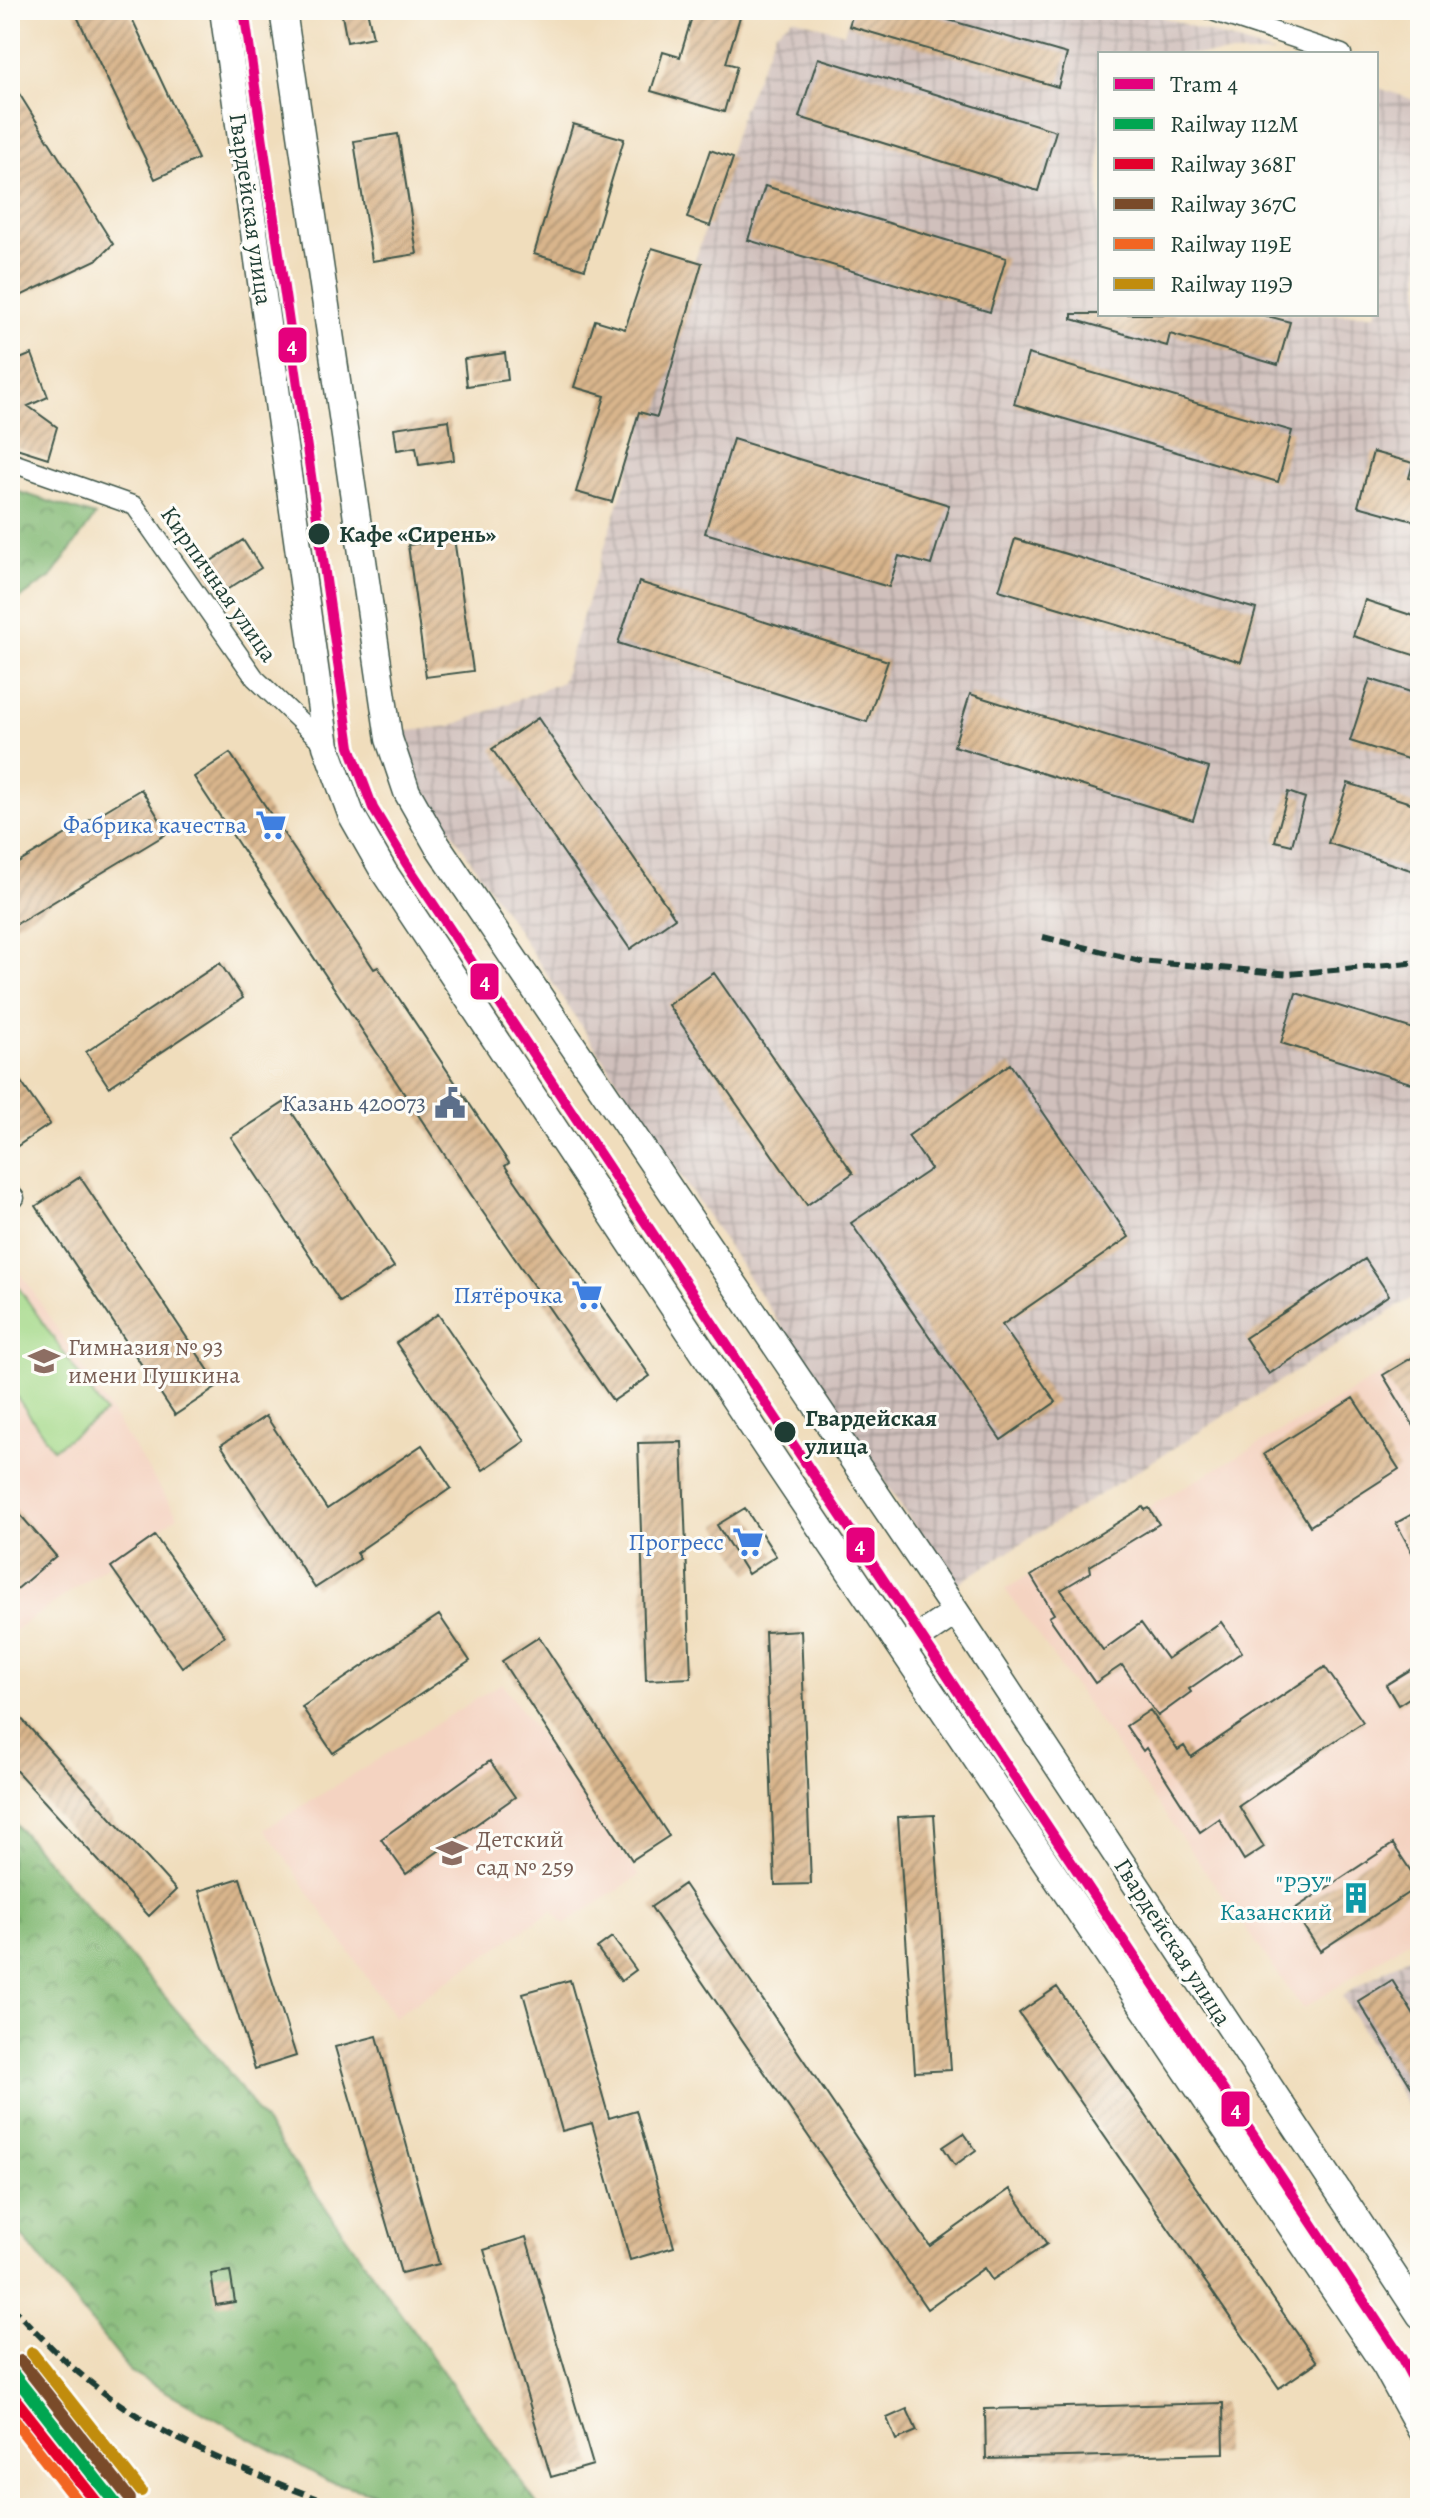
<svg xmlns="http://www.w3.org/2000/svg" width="1430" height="2518" font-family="Alegreya,serif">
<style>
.built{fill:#f4d3c1}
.industrial{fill:url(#industrial-grid)}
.forest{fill:url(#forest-crowns);stroke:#517b54;stroke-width:2}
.pitch{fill:#a4d989;stroke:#628b5e;stroke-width:2}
.building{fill:url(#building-hatch)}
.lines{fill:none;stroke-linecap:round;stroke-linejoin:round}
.minor-casing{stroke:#3e5548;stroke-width:21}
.secondary-casing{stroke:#3e5548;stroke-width:29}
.minor{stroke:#fff;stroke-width:18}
.secondary{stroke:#fff;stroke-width:26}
.rail{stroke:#1f3d34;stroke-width:6;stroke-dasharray:12 6;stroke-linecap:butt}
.rail-1-casing{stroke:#fdfcf7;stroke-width:18}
.rail-2-casing{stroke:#fdfcf7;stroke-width:18}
.rail-3-casing{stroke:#fdfcf7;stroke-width:18}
.rail-4-casing{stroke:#fdfcf7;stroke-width:18}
.rail-5-casing{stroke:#fdfcf7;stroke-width:18}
.rail-1{stroke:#00a651;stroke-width:12}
.rail-2{stroke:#e4002b;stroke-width:12}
.rail-3{stroke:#7a4b2a;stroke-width:12}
.rail-4{stroke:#f26522;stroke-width:12}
.rail-5{stroke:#c18c0d;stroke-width:12}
.tram-1-casing{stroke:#fdfcf7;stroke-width:16}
.tram-1{stroke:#e5007d;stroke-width:10}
.stop-dot{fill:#1f3d34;stroke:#fdfcf7;stroke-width:3}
.labels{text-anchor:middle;stroke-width:6;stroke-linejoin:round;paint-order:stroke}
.street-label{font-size:24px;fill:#1f3d34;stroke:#fdfcf7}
.stop-label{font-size:24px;font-weight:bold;fill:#1f3d34;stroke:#fdfcf7;text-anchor:start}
.shop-label{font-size:24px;fill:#366cbe;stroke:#fdfcf7;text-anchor:end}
.service-label{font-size:24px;fill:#4e5e75;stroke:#fdfcf7;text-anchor:end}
.education-label{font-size:24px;fill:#785e54;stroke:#fdfcf7;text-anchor:start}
.culture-label{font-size:24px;fill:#0d838f;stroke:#fdfcf7;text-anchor:end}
.line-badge{stroke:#fdfcf7;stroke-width:3}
.badge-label{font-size:22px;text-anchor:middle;font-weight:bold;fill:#fff}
</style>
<defs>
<pattern id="industrial-grid" width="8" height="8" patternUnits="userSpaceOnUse" patternTransform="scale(2)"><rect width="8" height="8" fill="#d0c0bc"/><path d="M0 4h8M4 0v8" fill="none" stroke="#a89d9a"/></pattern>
<pattern id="forest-crowns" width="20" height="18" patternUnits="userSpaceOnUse" patternTransform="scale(2)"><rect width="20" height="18" fill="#83b975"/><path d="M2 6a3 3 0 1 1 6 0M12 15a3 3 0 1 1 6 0" fill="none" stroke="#6b9861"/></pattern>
<pattern id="building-hatch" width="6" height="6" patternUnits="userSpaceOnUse" patternTransform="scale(2)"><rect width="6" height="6" fill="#d9b58c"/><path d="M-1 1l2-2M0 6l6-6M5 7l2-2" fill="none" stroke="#af9473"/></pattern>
</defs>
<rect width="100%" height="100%" fill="#fdfcf7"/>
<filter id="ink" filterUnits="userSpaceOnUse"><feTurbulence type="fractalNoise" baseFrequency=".0125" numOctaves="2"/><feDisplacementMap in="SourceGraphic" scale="16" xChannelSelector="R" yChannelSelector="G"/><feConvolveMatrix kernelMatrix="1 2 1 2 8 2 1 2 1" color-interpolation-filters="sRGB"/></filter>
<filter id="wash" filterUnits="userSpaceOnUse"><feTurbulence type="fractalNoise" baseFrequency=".006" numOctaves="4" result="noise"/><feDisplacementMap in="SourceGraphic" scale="32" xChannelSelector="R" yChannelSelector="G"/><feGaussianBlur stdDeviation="1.8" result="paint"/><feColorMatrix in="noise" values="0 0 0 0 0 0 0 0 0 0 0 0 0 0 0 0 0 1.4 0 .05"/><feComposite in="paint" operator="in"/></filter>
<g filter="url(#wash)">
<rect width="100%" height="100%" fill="#f0ddbc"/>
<!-- built -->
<path class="built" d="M 10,1256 L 178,1516 L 10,1634 Z
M 1420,1352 L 1420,1933 L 1303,2009 L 1005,1589 Z
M 502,1683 L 639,1876 L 564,1924 L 553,1910 L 394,2017 L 265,1829 Z"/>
<!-- industrial -->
<path class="industrial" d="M 852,10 L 1141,10 L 1275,54 L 1100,54 L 1100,314 L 1376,314 L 1376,87 L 1420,102 L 1420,1293 L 954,1586 L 418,781 L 401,732 L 451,726 L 562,682 L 742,112 L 776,31 L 793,18 L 844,33 Z
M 1420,1950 L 1420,2127 L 1342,1996 Z"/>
<!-- forest -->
<path class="forest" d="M 10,489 L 95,516 L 51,577 L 10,605 Z
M 10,1818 L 223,2064 L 540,2508 L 431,2508 L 328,2481 L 131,2372 L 10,2221 Z"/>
<!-- pitch -->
<path class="pitch" d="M 10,1275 L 105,1413 L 53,1449 L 10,1387 Z"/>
<g id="blocks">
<!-- building -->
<path class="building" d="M 74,10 L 128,10 L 198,159 L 155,179 Z
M 341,10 L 367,10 L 373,37 L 347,42 Z
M 694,10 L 742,10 L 726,63 L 737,66 L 724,112 L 651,91 L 663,52 L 680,57 Z
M 854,10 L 937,10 L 935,16 L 1067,54 L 1058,87 L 849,26 Z
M 818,58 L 1056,131 L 1038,191 L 799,117 Z
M 10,79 L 113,244 L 98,259 L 10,301 Z
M 573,124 L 624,139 L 585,269 L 534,254 Z
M 398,134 L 417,254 L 372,261 L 354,141 Z
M 710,150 L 733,158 L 710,226 L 687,218 Z
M 765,186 L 1006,258 L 990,312 L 748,240 Z
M 652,248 L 702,263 L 657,417 L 639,412 L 612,502 L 576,492 L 605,396 L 574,387 L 595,320 L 625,329 Z
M 1072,314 L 1260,314 L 1290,322 L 1278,365 L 1170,334 L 1167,346 L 1072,319 Z
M 505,353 L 508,380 L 467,386 L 464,359 Z
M 32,354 L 48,397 L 28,406 L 57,427 L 48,458 L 10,446 L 10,363 Z
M 1028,354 L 1292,431 L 1278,482 L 1014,404 Z
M 449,420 L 454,460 L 419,465 L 416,447 L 397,450 L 394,428 Z
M 733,439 L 949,505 L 931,565 L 899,556 L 889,587 L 705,533 Z
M 1373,452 L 1413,463 L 1409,478 L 1420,481 L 1420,523 L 1358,506 Z
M 454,538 L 473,671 L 426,677 L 408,545 Z
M 1015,539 L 1256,609 L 1241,662 L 999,590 Z
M 243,540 L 261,568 L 220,594 L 202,567 Z
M 639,582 L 888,661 L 867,722 L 618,643 Z
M 1365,600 L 1420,618 L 1420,657 L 1353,636 Z
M 1370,679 L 1420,695 L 1420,763 L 1350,741 Z
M 970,694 L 1209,768 L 1193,820 L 954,746 Z
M 538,718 L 675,918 L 630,949 L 492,749 Z
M 230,753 L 374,969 L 378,967 L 509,1163 L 505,1166 L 650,1376 L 613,1401 L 480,1208 L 194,777 Z
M 1348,783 L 1420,806 L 1420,873 L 1328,843 Z
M 141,789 L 168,833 L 10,928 L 10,868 Z
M 1288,792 L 1305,798 L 1292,845 L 1275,841 Z
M 220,963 L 243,998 L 109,1087 L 86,1052 Z
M 714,973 L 853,1173 L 807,1205 L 668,1005 Z
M 1296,993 L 1420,1031 L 1420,1086 L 1281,1043 Z
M 1010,1064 L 1129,1237 L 1002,1325 L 1056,1402 L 1001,1440 L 851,1223 L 931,1169 L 908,1136 Z
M 10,1066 L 50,1124 L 10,1151 Z
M 285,1102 L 394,1267 L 340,1302 L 231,1137 Z
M 80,1177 L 219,1386 L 175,1415 L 36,1206 Z
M 1365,1259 L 1389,1295 L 1269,1374 L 1245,1338 Z
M 438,1314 L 525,1441 L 483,1470 L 396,1343 Z
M 1420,1353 L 1420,1436 L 1383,1375 Z
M 1353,1398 L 1399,1469 L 1310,1526 L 1264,1454 Z
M 266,1416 L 327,1509 L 422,1445 L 451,1488 L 356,1553 L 360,1559 L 315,1588 L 221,1445 Z
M 682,1442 L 691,1678 L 646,1680 L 638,1443 Z
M 10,1503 L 56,1556 L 10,1595 Z
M 1143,1507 L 1145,1510 L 1149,1508 L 1159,1524 L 1090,1566 L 1091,1572 L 1061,1590 L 1103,1650 L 1141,1623 L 1167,1659 L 1221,1622 L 1242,1652 L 1189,1689 L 1191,1692 L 1158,1716 L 1122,1665 L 1095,1683 L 1049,1617 L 1054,1614 L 1031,1576 Z
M 745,1508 L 776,1556 L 748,1574 L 717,1525 Z
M 1420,1510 L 1420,1567 L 1396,1523 Z
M 155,1536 L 225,1636 L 182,1667 L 111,1567 Z
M 439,1615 L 470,1661 L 333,1753 L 302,1707 Z
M 801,1630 L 811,1884 L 775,1885 L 765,1632 Z
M 539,1637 L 669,1836 L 632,1860 L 502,1661 Z
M 1420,1664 L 1420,1691 L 1398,1705 L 1386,1685 Z
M 1325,1667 L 1363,1722 L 1239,1806 L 1264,1847 L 1244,1860 L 1219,1819 L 1200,1832 L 1146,1748 L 1143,1751 L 1126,1726 L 1150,1710 L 1178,1750 L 1184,1746 L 1191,1757 Z
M 10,1706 L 176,1890 L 149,1916 L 10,1764 Z
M 490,1761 L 515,1797 L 406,1874 L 381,1839 Z
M 934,1815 L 951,2070 L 915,2072 L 898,1817 Z
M 1393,1844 L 1420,1885 L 1320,1951 L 1293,1910 Z
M 240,1878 L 296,2056 L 255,2069 L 199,1891 Z
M 684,1884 L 930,2246 L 1010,2189 L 1047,2244 L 992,2280 L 984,2268 L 927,2309 L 651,1907 Z
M 612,1937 L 636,1970 L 621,1981 L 597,1948 Z
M 570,1980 L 609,2118 L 636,2110 L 674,2247 L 630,2260 L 592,2123 L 562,2131 L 523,1993 Z
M 1392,1980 L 1420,2025 L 1420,2101 L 1358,2001 Z
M 1057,1987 L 1317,2362 L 1279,2388 L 1019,2013 Z
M 377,2036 L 439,2264 L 401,2273 L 335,2047 Z
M 964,2133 L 976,2150 L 955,2165 L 943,2147 Z
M 526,2237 L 593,2465 L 551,2477 L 484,2250 Z
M 230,2271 L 235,2302 L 216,2305 L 211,2274 Z
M 1223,2403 L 1224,2453 L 986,2459 L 985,2409 Z
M 907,2409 L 917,2431 L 896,2440 L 887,2418 Z"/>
</g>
</g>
<g filter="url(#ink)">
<use href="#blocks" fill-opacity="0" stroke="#3e5548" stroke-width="2"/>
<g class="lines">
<defs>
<path id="minor" d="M 1209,10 L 1342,54
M 10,462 L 135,506 L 255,678 L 326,746
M 10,1193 L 15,1198"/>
<path id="secondary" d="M 223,10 L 326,746 L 351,814 L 384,872 L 778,1465 L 1386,2367 L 1420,2429
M 283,10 L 389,739 L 407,792 L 437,845 L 956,1612 L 1420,2315
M 902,1648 L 956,1612"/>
</defs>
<!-- minor casing -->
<use href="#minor" class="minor-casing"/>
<!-- secondary casing -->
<use href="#secondary" class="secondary-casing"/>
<!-- minor -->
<use href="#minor" class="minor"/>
<!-- secondary -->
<use href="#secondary" class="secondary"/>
<!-- rail -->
<path class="rail" d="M 1043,937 L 1140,961 L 1290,974 L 1420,962
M 10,2305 C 37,2333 64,2362 95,2386 C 168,2443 257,2476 343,2508"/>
<defs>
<path id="rail-1" d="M 10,2370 L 119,2508"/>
<path id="rail-2" d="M 10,2393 L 101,2508"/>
<path id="rail-3" d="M 21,2361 L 130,2499"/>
<path id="rail-4" d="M 10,2415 L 83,2508"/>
<path id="rail-5" d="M 32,2353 L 141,2491"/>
</defs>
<!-- rail-1 casing -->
<use href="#rail-1" class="rail-1-casing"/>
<!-- rail-2 casing -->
<use href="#rail-2" class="rail-2-casing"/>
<!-- rail-3 casing -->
<use href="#rail-3" class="rail-3-casing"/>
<!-- rail-4 casing -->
<use href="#rail-4" class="rail-4-casing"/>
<!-- rail-5 casing -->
<use href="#rail-5" class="rail-5-casing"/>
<!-- rail-1 -->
<use href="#rail-1" class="rail-1"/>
<!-- rail-2 -->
<use href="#rail-2" class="rail-2"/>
<!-- rail-3 -->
<use href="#rail-3" class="rail-3"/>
<!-- rail-4 -->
<use href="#rail-4" class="rail-4"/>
<!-- rail-5 -->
<use href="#rail-5" class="rail-5"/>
<defs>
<path id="tram-1" d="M 244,10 L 350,747 L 373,808 L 406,863 L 1401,2357 L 1420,2393"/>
</defs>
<!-- tram-1 casing -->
<use href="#tram-1" class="tram-1-casing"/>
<!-- tram-1 -->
<use href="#tram-1" class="tram-1"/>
</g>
</g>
<!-- icons -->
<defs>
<symbol id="supermarket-bare" viewBox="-9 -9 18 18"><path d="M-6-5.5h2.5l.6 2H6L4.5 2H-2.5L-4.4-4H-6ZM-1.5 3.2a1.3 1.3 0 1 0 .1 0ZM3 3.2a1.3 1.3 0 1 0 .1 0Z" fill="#3f7fe0" stroke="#fdfcf7" stroke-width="2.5" paint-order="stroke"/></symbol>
<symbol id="civic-bare" viewBox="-9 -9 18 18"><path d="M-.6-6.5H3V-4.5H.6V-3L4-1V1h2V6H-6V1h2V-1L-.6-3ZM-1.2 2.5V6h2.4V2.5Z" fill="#5c6f8a" stroke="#fdfcf7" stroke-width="2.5" paint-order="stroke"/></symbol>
<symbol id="school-bare" viewBox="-9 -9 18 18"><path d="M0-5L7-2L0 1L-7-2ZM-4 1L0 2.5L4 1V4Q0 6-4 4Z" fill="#8d6e63" stroke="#fdfcf7" stroke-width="2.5" paint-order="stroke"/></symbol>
<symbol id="building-bare" viewBox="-9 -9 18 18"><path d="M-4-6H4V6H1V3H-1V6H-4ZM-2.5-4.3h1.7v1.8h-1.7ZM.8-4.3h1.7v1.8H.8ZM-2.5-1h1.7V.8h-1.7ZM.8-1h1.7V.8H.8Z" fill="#0f9aa8" stroke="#fdfcf7" stroke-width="2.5" paint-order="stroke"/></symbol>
</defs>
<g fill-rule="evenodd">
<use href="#supermarket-bare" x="249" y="803" width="44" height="44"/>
<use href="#civic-bare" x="428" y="1081" width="44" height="44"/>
<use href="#supermarket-bare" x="565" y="1273" width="44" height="44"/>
<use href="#school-bare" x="22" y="1339" width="44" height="44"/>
<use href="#supermarket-bare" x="726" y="1520" width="44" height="44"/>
<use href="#school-bare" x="430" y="1831" width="44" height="44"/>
<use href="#building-bare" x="1334" y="1876" width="44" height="44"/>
</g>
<!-- markers -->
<g class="stop-dot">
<circle cx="319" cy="534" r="12"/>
<circle cx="785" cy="1432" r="12"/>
</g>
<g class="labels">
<!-- street labels -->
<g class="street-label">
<text transform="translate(251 209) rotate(82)" y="8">Гвардейская улица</text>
<text transform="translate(219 584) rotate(55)" y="8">Кирпичная улица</text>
<text transform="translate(1173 1942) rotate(57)" y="8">Гвардейская улица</text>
</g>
<!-- stop labels -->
<g class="stop-label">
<text x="339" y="542">Кафе «Сирень»</text>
<text x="805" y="1426">Гвардейская<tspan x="805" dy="28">улица</tspan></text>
</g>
<!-- shop labels -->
<g class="shop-label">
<text x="247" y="833">Фабрика качества</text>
<text x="563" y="1303">Пятёрочка</text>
<text x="724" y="1550">Прогресс</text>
</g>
<!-- service labels -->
<g class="service-label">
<text x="426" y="1111">Казань 420073</text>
</g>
<!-- education labels -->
<g class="education-label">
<text x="68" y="1355">Гимназия № 93<tspan x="68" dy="28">имени Пушкина</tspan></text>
<text x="476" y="1847">Детский<tspan x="476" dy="28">сад № 259</tspan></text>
</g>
<!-- culture labels -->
<g class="culture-label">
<text x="1332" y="1892">"РЭУ"<tspan x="1332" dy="28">Казанский</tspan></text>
</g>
</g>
<g class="line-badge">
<rect x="277" y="326" width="31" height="38" rx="8" fill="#e5007d"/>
<rect x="469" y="962" width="31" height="39" rx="8" fill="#e5007d"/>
<rect x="845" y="1526" width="31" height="38" rx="8" fill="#e5007d"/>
<rect x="1220" y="2090" width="31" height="38" rx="8" fill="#e5007d"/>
</g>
<g class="badge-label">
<text x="292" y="353">4</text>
<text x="485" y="989">4</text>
<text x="860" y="1553">4</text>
<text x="1236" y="2117">4</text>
</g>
<!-- margin -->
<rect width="1430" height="2518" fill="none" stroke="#fdfcf7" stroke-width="40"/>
<!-- legend -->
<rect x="1098" y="52" width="280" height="264" fill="#fdfcf7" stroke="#a4b0a9" stroke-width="2"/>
<rect x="1114" y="78" width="40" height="12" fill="#e5007d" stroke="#a4b0a9" stroke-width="2"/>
<text x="1170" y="92" font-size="24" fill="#1f3d34">Tram 4</text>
<rect x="1114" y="118" width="40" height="12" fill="#00a651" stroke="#a4b0a9" stroke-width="2"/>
<text x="1170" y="132" font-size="24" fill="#1f3d34">Railway 112М</text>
<rect x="1114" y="158" width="40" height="12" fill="#e4002b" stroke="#a4b0a9" stroke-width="2"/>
<text x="1170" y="172" font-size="24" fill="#1f3d34">Railway 368Г</text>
<rect x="1114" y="198" width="40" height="12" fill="#7a4b2a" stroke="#a4b0a9" stroke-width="2"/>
<text x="1170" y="212" font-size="24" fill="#1f3d34">Railway 367С</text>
<rect x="1114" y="238" width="40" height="12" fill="#f26522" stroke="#a4b0a9" stroke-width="2"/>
<text x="1170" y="252" font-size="24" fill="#1f3d34">Railway 119Е</text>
<rect x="1114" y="278" width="40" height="12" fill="#c18c0d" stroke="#a4b0a9" stroke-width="2"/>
<text x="1170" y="292" font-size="24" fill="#1f3d34">Railway 119Э</text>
</svg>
